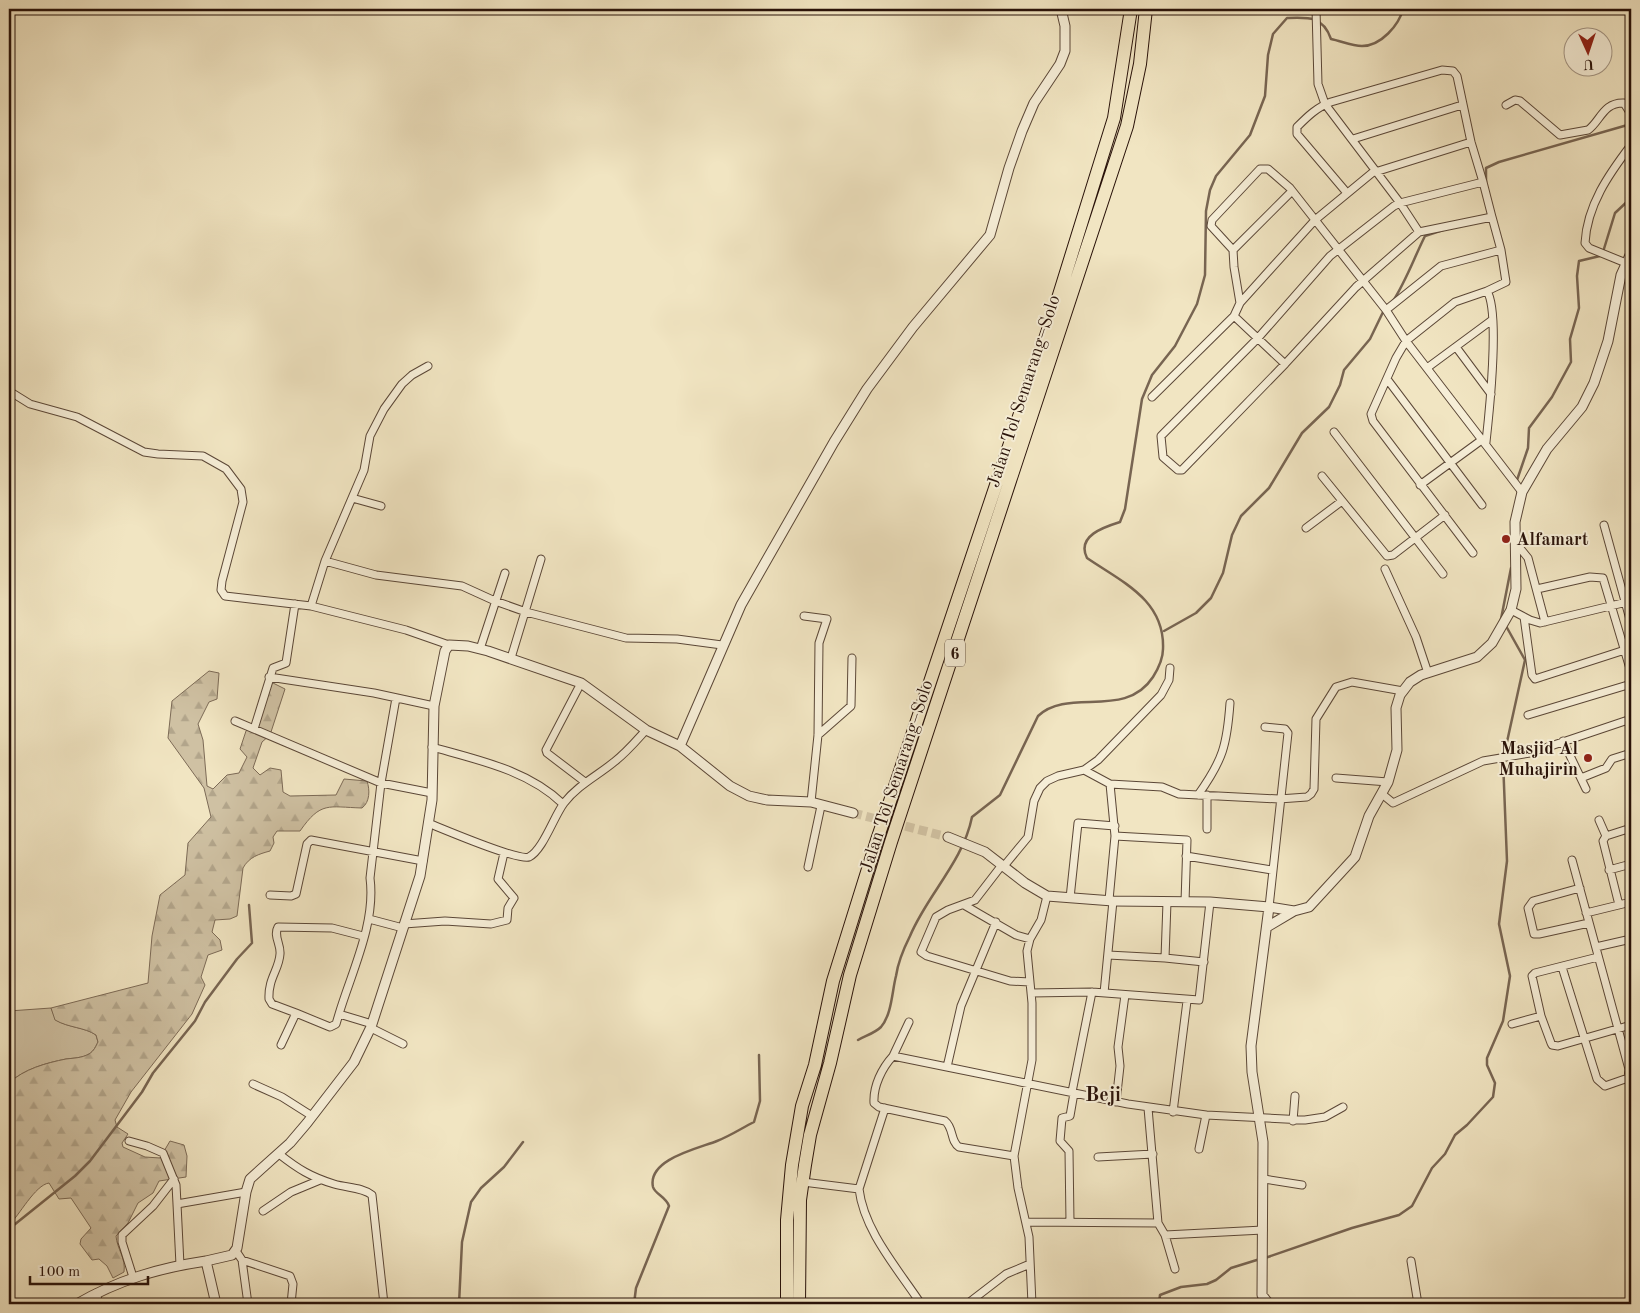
<svg xmlns="http://www.w3.org/2000/svg" width="1640" height="1313" font-family="'Old Standard TT',serif">
<style>
.green{fill:#cfc1a3;stroke:#7c6a56}
.forest{fill:url(#forest-firs);stroke:#7c6a56}
.lines{fill:none;stroke-linecap:round;stroke-linejoin:round}
.stream{stroke:#786552;stroke-width:2.5}
.tertiary-tunnel{stroke:#d3c5a6;stroke-width:9;stroke-dasharray:9 4.5;stroke-linecap:butt}
.minor-casing{stroke:#5b4737;stroke-width:9}
.tertiary-casing{stroke:#5b4737;stroke-width:11}
.motorway-casing{stroke:#291209;stroke-width:14}
.minor{stroke:#f6eed7;stroke-width:7}
.tertiary{stroke:#f6eed7;stroke-width:9}
.motorway{stroke:#f1e5c2;stroke-width:12}
.poi-dot{fill:#8f2418;stroke:#f6eed7;stroke-width:2}
.labels{text-anchor:middle;stroke-width:4;stroke-linejoin:round;paint-order:stroke}
.shield{fill:#f6eed7;stroke:#665447;stroke-width:1}
.shield-label{font-size:16px;font-weight:bold;fill:#291209}
.street-label{font-size:18px;fill:#291209;stroke:#f6eed7}
.poi-label{font-size:18px;font-weight:bold;fill:#291209;stroke:#f6eed7;text-anchor:start}
.quarter-label{font-size:20px;font-weight:bold;fill:#291209;stroke:#f6eed7}
</style>
<defs>
<pattern id="forest-firs" width="22" height="20" patternUnits="userSpaceOnUse" patternTransform="scale(1.25)"><rect width="22" height="20" fill="#cfc1a3"/><path d="M5 1l3.5 6h-7zM16 11l3.5 6h-7z" fill="#b2a58b"/></pattern>
</defs>
<rect width="100%" height="100%" fill="#f1e5c2"/>
<filter id="stains"><feTurbulence type="fractalNoise" baseFrequency=".004" numOctaves="4"/><feColorMatrix values="0 0 0 0 .2 0 0 0 0 .09 0 0 0 0 .02 0 0 0 .5 -.17"/></filter>
<radialGradient id="worn" r=".72"><stop offset=".6" stop-color="#630" stop-opacity="0"/><stop offset="1" stop-color="#630" stop-opacity=".3"/></radialGradient>
<!-- green -->
<path class="green" d="M 51,1008 L 56,1020 C 69,1028 85,1027 96,1035 L 98,1042 C 96,1046 94,1051 89,1054 C 82,1058 74,1058 66,1059 C 46,1063 24,1069 9,1083 L 9,1011 Z"/>
<!-- forest -->
<path class="forest" d="M 209,671 L 219,673 L 217,699 L 209,702 L 198,724 L 203,740 L 207,786 L 213,789 L 227,775 L 239,773 L 247,757 L 240,749 L 246,731 L 258,719 L 271,682 L 285,689 L 270,735 L 262,742 L 253,768 L 260,775 L 270,768 L 281,770 L 283,792 L 290,796 L 336,795 L 344,779 L 367,781 C 370,790 370,802 362,808 C 328,807 321,801 300,831 L 277,831 L 273,837 L 274,843 L 270,851 C 259,854 249,857 243,868 L 237,916 L 230,919 L 215,920 L 212,932 L 220,940 L 222,950 L 208,955 L 201,977 L 205,985 L 192,1014 L 131,1092 L 115,1120 L 117,1127 L 128,1134 L 122,1143 L 123,1147 L 145,1157 L 160,1158 L 170,1141 L 184,1145 L 187,1156 L 186,1177 L 159,1181 L 153,1193 L 138,1203 L 128,1223 L 116,1236 C 117,1249 126,1258 124,1272 L 113,1278 L 107,1266 L 99,1259 L 92,1260 L 80,1244 L 81,1239 L 91,1228 L 71,1198 L 59,1199 L 49,1183 C 35,1185 19,1216 9,1225 L 9,1083 C 24,1069 46,1063 66,1059 C 74,1058 82,1058 89,1054 C 94,1051 96,1046 98,1042 L 96,1035 C 84,1027 69,1028 55,1020 L 51,1008 L 148,983 L 152,936 L 160,895 L 185,875 L 188,843 L 211,817 L 204,788 L 168,738 L 172,701 Z"/>
<g class="lines">
<!-- stream -->
<path class="stream" d="M 1486,182 L 1486,168 L 1499,162 L 1631,124
M 1393,301 C 1406,281 1414,258 1425,236 L 1443,230
M 1517,480 L 1528,448 L 1529,428 L 1552,397 L 1571,362 L 1570,339 L 1579,308 L 1577,276 L 1579,261 L 1600,256 L 1603,252 L 1615,213 L 1631,198
M 1501,619 L 1511,568
M 1164,631 L 1196,613 L 1211,598 L 1223,573 L 1232,535 L 1241,516 L 1269,488 L 1302,433 L 1329,407 L 1340,385 L 1344,370 L 1370,339 L 1384,310
M 858,1040 C 865,1036 875,1033 881,1027 C 892,1014 892,991 896,976 C 898,962 904,948 910,936 C 927,895 963,862 972,817 L 1000,795 L 1038,716 C 1069,687 1125,720 1153,677 C 1158,669 1163,659 1163,649 C 1165,600 1122,582 1087,558 C 1076,536 1104,527 1120,522 L 1125,509 L 1142,399 L 1152,375 L 1175,346 L 1197,304 L 1205,275 L 1206,211 L 1210,190 L 1216,176 L 1250,135 L 1265,96 L 1268,55 L 1273,34 L 1287,18 C 1309,17 1323,16 1331,39 C 1341,41 1352,46 1362,46 C 1381,46 1399,25 1403,9
M 9,1229 L 75,1176 L 90,1161 L 142,1092 L 153,1073 L 195,1021 L 205,1002 L 237,959 L 252,943 L 249,905
M 1265,1258 L 1352,1228 L 1399,1215 L 1412,1206 L 1432,1168 L 1445,1154 L 1455,1135 L 1467,1125 L 1493,1097 L 1495,1083 L 1487,1065 L 1487,1058 L 1503,1021 L 1510,976 L 1499,924 L 1507,861 L 1503,760 L 1525,660 L 1506,626
M 459,1304 L 462,1242 L 471,1202 L 481,1188 L 504,1167 L 523,1142
M 634,1304 L 636,1288 L 669,1206 C 666,1197 655,1194 653,1187 C 647,1159 700,1148 717,1141 C 730,1136 742,1128 754,1122 L 760,1101 L 759,1055
M 1159,1304 L 1160,1295 L 1181,1287 L 1207,1284 L 1216,1280 L 1231,1268 L 1260,1259"/>
<!-- tertiary-tunnel -->
<path class="tertiary-tunnel" d="M 853,813 L 948,837"/>
<defs>
<path id="minor" d="M 1316,9 L 1318,84 L 1325,104 L 1400,203 L 1419,232 L 1356,287 L 1285,364 L 1182,470 L 1178,470 L 1163,457 L 1161,436 L 1258,338 L 1330,256 L 1394,206 L 1400,203 L 1483,182 L 1471,142 L 1457,76 L 1453,71 L 1442,70 L 1331,102 C 1317,107 1307,117 1297,127 L 1297,134 L 1347,193
M 1506,105 L 1515,100 L 1520,101 L 1560,135 L 1588,130 C 1600,122 1603,102 1624,103 L 1631,114
M 1353,139 L 1462,105
M 1419,232 L 1492,217 L 1483,182
M 1233,250 L 1211,226 L 1212,220 L 1260,169 L 1268,169 L 1290,188 L 1386,310 L 1406,341 L 1522,492
M 1626,263 L 1589,248 L 1585,243 C 1587,205 1609,174 1631,145
M 1487,291 L 1506,282 L 1501,250
M 1240,303 L 1315,220 L 1372,173 L 1471,142
M 1386,310 L 1441,266 L 1501,250 L 1492,217
M 1234,316 L 1240,303 L 1234,267 L 1233,250 L 1292,191
M 1456,347 L 1491,394
M 1427,368 L 1492,320
M 1387,379 L 1482,505
M 9,391 L 30,404 L 77,417 L 144,452 L 158,454 L 203,456 L 226,469 L 241,489 L 243,502 L 222,581 L 221,590 L 225,596 L 311,606 L 406,630 L 449,645
M 1152,397 L 1234,316 L 1285,364
M 1334,432 L 1443,574
M 1322,476 L 1387,556 L 1393,555 L 1445,515
M 1420,485 L 1483,439
M 352,498 L 381,506
M 1604,525 L 1631,623
M 1306,528 L 1342,501
M 1515,542 L 1528,558 L 1545,622
M 1473,553 L 1373,421 L 1371,414 L 1396,358 L 1406,341 L 1455,302 L 1487,291 C 1500,312 1489,415 1486,442
M 325,561 L 376,575 L 462,586 L 495,601 L 526,612 L 626,638 L 677,639 L 722,645
M 1385,569 L 1416,637 L 1428,673
M 1537,589 L 1590,577 L 1603,578 L 1631,672
M 311,606 L 325,561 L 364,470 L 370,436 L 384,409 L 402,384 L 412,375 L 428,366
M 1511,610 L 1530,620 L 1540,623 L 1631,601
M 804,616 L 827,619 L 819,643 L 818,735 L 811,802
M 1524,617 L 1532,675 L 1535,679 L 1631,648
M 480,649 L 505,573
M 511,658 L 541,559
M 269,677 L 374,693 L 434,706
M 581,683 L 546,750 L 547,753 L 585,782
M 1528,715 L 1631,684
M 235,721 L 381,783 L 432,793
M 1265,727 L 1285,729 L 1288,733 L 1269,907
M 254,729 L 273,668 L 286,663 L 295,604
M 818,735 L 851,706 L 852,658
M 1563,741 L 1586,789
M 432,747 C 478,760 528,770 563,804
M 1084,770 L 1110,784
M 1336,778 L 1388,782
M 1581,778 L 1606,768 L 1612,759 L 1631,753
M 1382,794 L 1393,803 L 1483,761 L 1530,753 L 1631,719
M 1198,795 C 1223,760 1227,745 1230,703
M 1599,820 L 1606,836
M 428,823 C 443,829 518,861 529,857 C 543,850 554,816 564,803 C 578,785 597,776 614,762 C 626,753 636,741 646,730
M 1207,829 L 1207,795
M 1115,836 L 1187,840 L 1185,902
M 1186,856 L 1272,870
M 1002,865 L 975,900 L 948,910 L 936,917 L 921,952 L 927,956 L 1010,981 L 1030,982
M 1004,866 L 1028,837 L 1034,801 L 1040,788 L 1047,781 L 1058,776 L 1084,770 L 1098,760 L 1161,695 L 1169,680 L 1170,668
M 808,867 L 821,806
M 1609,870 L 1631,864
M 1580,888 L 1533,901 L 1528,908 L 1534,934 L 1539,934 L 1589,923
M 270,895 L 291,896 L 296,894 L 307,844 L 311,840 L 423,861
M 1070,898 L 1078,823 L 1115,826
M 1109,900 L 1115,836 L 1110,784 L 1162,787 L 1179,794 L 1279,799 L 1307,797 L 1311,794 L 1314,789 L 1316,719 L 1336,687 L 1352,682 L 1403,691
M 1167,902 L 1165,958 L 1204,962
M 964,905 L 1016,935 L 1030,939
M 1619,905 L 1603,841 L 1606,836 L 1631,828
M 1586,913 L 1631,902
M 369,919 L 403,928
M 996,922 L 961,1006 L 947,1067 L 1128,1104 L 1206,1115 L 1305,1120 L 1325,1117 L 1343,1107
M 404,924 L 445,921 L 491,924 L 507,920 L 508,908 L 514,898 L 498,879 L 504,853
M 1596,947 L 1631,939
M 1108,955 L 1165,958
M 1598,957 L 1535,973 L 1532,976 L 1541,1016 L 1551,1043 L 1552,1045 L 1558,1046 L 1631,1025
M 1562,967 L 1597,1079 L 1605,1086 L 1628,1078 L 1629,1069 L 1572,860
M 1031,993 L 1092,992 L 1199,1000 L 1210,902
M 1104,993 L 1113,901
M 296,1013 L 272,1004 L 269,999 C 268,978 279,970 280,954 C 281,944 273,936 278,927 L 332,928 L 363,936
M 339,1014 C 352,971 376,923 370,878 L 381,783 L 396,698
M 1512,1024 L 1541,1016
M 371,1028 L 403,1044
M 281,1045 L 296,1013 L 330,1027 L 336,1024 L 339,1014 L 372,1024
M 893,1056 L 909,1022
M 947,1067 L 893,1056 C 882,1068 873,1086 874,1103 L 879,1107 L 945,1121 C 954,1128 950,1141 959,1147 L 1014,1156
M 253,1084 L 282,1097 L 312,1116
M 1072,1092 L 1092,992
M 1116,1102 L 1120,1066 L 1118,1047 L 1125,995
M 1148,1108 L 1158,1223 L 1165,1235 L 1263,1230
M 1173,1112 L 1187,1001
M 1293,1121 L 1295,1096
M 129,1141 L 147,1146 L 163,1153 L 176,1185 L 177,1204
M 1199,1149 L 1206,1115
M 279,1154 C 298,1169 311,1177 334,1184 C 347,1188 362,1187 372,1195 L 384,1304
M 1098,1157 L 1153,1154
M 1264,1179 L 1302,1185
M 803,1182 L 859,1189 C 864,1231 898,1269 921,1304
M 859,1189 L 885,1108
M 263,1211 L 291,1192 L 320,1180
M 1026,1222 L 1158,1223
M 1070,1222 L 1069,1151 L 1060,1141 L 1062,1118 L 1070,1116 L 1074,1093
M 1165,1235 L 1175,1269
M 236,1251 L 242,1260 L 248,1304
M 242,1260 L 290,1276 L 293,1284 L 291,1304
M 1411,1261 L 1418,1304
M 180,1265 L 177,1204 L 246,1192
M 133,1277 L 122,1242 L 122,1235 L 153,1206 L 174,1179
M 96,1293 L 99,1304
M 967,1304 L 1006,1274 L 1030,1264
M 1032,1304 L 1029,1237 L 1018,1188 L 1014,1156 L 1032,1060 L 1032,1003 L 1027,951 L 1030,939 L 1041,920 L 1047,896"/>
<path id="tertiary" d="M 680,746 L 741,605 L 834,442 L 867,389 L 913,327 L 990,235 L 1009,168 L 1022,131 L 1034,103 L 1060,64 L 1065,51 L 1065,26 L 1061,9
M 948,837 L 985,852 L 1025,883 L 1047,896 L 1113,901 L 1210,902 L 1269,907 L 1294,911 L 1309,907 L 1355,857 L 1369,816 L 1388,782 L 1397,750 L 1396,708 L 1400,695 L 1410,682 L 1421,675 L 1477,657 L 1492,643 L 1511,610 L 1516,589 L 1515,522 L 1522,492 L 1547,449 L 1582,407 L 1594,383 L 1608,341 L 1621,275 L 1631,253
M 1267,927 L 1294,911
M 77,1304 C 118,1280 159,1268 206,1261
M 216,1304 L 206,1261 L 232,1255 L 237,1248 L 246,1192 L 250,1179 L 290,1143 L 307,1123 L 354,1062 L 371,1027 L 420,876 L 432,800 L 434,706 L 445,651 L 449,645 L 468,646 L 488,651 L 581,683 L 646,730 L 680,746 L 730,786 L 749,796 L 767,800 L 811,802 L 853,813
M 1269,1304 L 1262,1295 L 1263,1142 L 1252,1072 L 1251,1046 L 1269,907"/>
<path id="motorway" d="M 787,1304 L 787,1220 L 792,1165 L 802,1106 L 815,1065 L 833,981 L 877,840 L 1050,324 L 1114,118 L 1131,9
M 799,1304 L 800,1200 L 805,1165 L 810,1135 L 830,1063 L 850,975 L 891,842 L 1127,126 L 1140,64 L 1146,9"/>
</defs>
<!-- minor casing -->
<use href="#minor" class="minor-casing"/>
<!-- tertiary casing -->
<use href="#tertiary" class="tertiary-casing"/>
<!-- motorway casing -->
<use href="#motorway" class="motorway-casing"/>
<!-- minor -->
<use href="#minor" class="minor"/>
<!-- tertiary -->
<use href="#tertiary" class="tertiary"/>
<!-- motorway -->
<use href="#motorway" class="motorway"/>
</g>
<!-- markers -->
<g class="poi-dot">
<circle cx="1506" cy="539" r="5"/>
<circle cx="1588" cy="758" r="5"/>
</g>
<g class="labels">
<!-- shield labels -->
<rect class="shield" x="945" y="639.5" width="20" height="27" rx="4"/>
<g class="shield-label">
<text x="955" y="659">6</text>
</g>
<!-- street labels -->
<g class="street-label">
<text transform="translate(1023 391) rotate(-72)" y="6">Jalan Tol Semarang–Solo</text>
<text transform="translate(896 776) rotate(-72)" y="6">Jalan Tol Semarang–Solo</text>
</g>
<!-- poi labels -->
<g class="poi-label">
<text x="1516" y="545">Alfamart</text>
<text x="1578" y="754" text-anchor="end">Masjid Al<tspan x="1578" dy="21">Muhajirin</tspan></text>
</g>
<!-- quarter labels -->
<g class="quarter-label">
<text x="1103" y="1101">Beji</text>
</g>
</g>
<!-- margin -->
<rect width="1640" height="1313" fill="none" stroke="#f1e5c2" stroke-width="30"/>
<rect x="10" y="10" width="1620" height="1293" fill="none" stroke="#291209" stroke-width="2.5"/>
<rect x="15" y="15" width="1610" height="1283" fill="none" stroke="#291209"/>
<!-- north arrow -->
<g transform="translate(1588 52) rotate(177)"><circle r="24" fill="#f6eed7" stroke="#a49685"/>
<path d="M0-4L9 19L0 12L-9 19Z" fill="#8f2418"/>
<text y="-8" font-size="14" font-weight="bold" text-anchor="middle" fill="#291209">U</text>
</g>
<!-- scale -->
<path d="M30 1276v8h118v-8" fill="none" stroke="#291209" stroke-width="2.5"/>
<text x="38" y="1276" font-size="15" fill="#291209" stroke="#f6eed7" stroke-width="4" paint-order="stroke">100 m</text>
<rect width="100%" height="100%" filter="url(#stains)"/>
<rect width="100%" height="100%" fill="url(#worn)"/>
</svg>
